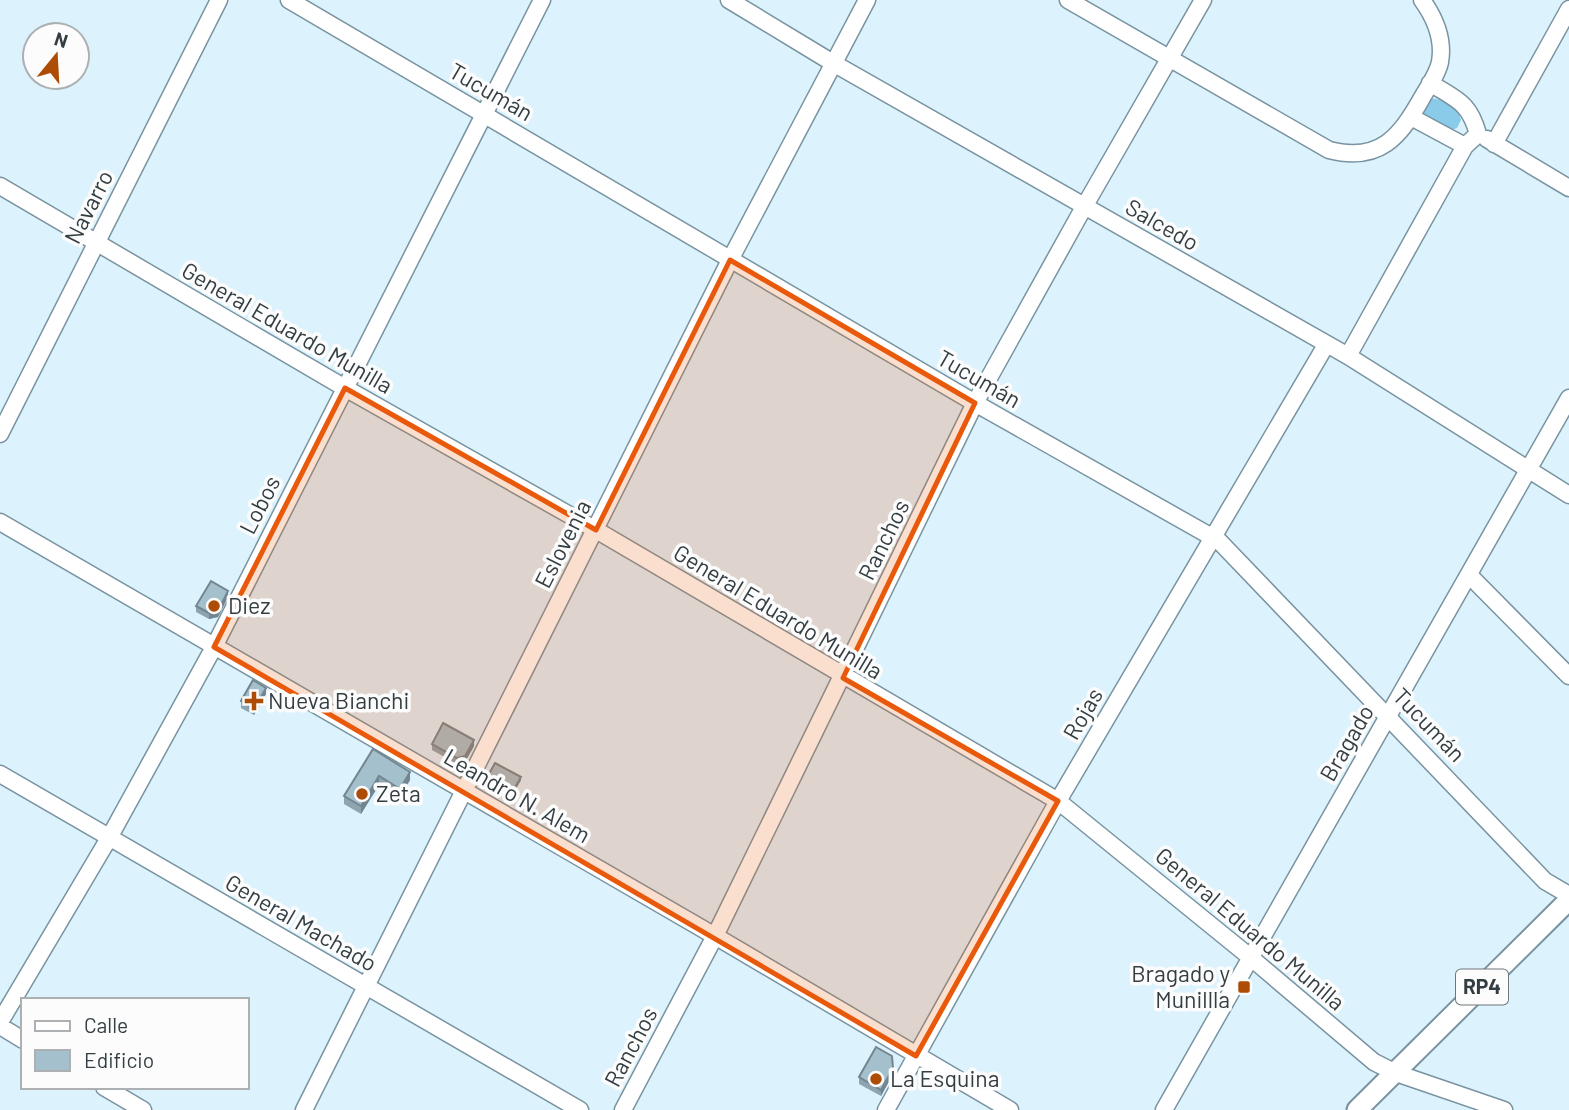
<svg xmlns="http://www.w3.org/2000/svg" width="1569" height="1110" font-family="Barlow,sans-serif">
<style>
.green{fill:#89cbe9}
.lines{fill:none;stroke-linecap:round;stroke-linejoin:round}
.minor-casing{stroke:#7993a0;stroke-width:19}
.major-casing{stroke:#7993a0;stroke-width:23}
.minor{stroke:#fff;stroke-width:16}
.major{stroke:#fff;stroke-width:19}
.wall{fill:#8da5b0}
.shaded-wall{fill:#738690}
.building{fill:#a4c0cd;stroke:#738690;stroke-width:2}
.marked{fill:#e8590c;fill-opacity:0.2;stroke:#e8590c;stroke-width:5;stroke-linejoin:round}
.poi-dot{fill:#ad4c05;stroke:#fcfcfc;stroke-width:2.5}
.labels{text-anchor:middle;stroke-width:7;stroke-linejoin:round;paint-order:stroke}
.shield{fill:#fcfcfc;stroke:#6f777a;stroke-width:2}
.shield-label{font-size:21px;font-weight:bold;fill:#333e43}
.street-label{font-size:23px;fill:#333e43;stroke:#fcfcfc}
.poi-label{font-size:23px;fill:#333e43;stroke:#fcfcfc;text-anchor:start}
</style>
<rect width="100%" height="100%" fill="#dcf3fe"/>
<!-- green -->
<path class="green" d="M 1431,98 C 1444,100 1457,106 1461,120 L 1457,128 L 1448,131 L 1424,115 L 1422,111 L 1426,101 Z"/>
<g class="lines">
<defs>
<path id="minor" d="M 289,0 L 975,403 L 1219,541 L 1545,881 L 1569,895
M 729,0 L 833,63 L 1348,356 L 1569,495
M 1068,0 L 1329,150 C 1380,163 1400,137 1423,96 C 1429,86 1438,73 1440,62 C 1444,39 1435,18 1422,0
M 1411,117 L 1465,146
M 1487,139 L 1569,188
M 1494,144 L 1569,9
M 0,186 L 345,388 L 596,530 L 1058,801 L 1250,957 L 1374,1062 L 1396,1073 L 1504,1110
M 1348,356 L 1465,146 L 1478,134 C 1469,102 1457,100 1430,83
M 0,434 L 219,0
M 0,522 L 715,936 L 1010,1110
M 1469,575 L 1569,676
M 0,774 L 580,1110
M 0,1022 L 109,838 L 214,647 L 542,0
M 0,1026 L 23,1040
M 104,1087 L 143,1110
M 304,1110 L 730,260 L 867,0
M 623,1110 L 715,936 L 975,403 L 1084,207 L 1203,0
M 886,1110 L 1058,801 L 1326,345
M 1164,1110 L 1569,398"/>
<path id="major" d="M 1357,1110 L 1569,900"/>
</defs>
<!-- minor casing -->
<use href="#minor" class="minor-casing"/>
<!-- major casing -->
<use href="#major" class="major-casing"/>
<!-- minor -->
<use href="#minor" class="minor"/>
<!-- major -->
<use href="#major" class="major"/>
</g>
<!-- wall -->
<path class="wall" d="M 228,597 L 218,617 L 209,619 L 196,612 L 196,606 Z
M 266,694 L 254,715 L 241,708 L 241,701 Z
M 432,744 L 474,746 L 465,762 L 457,764 L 432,750 Z
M 373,749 L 410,780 L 400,797 L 379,785 L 361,814 L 344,804 L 344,796 Z
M 489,774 L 521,780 L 510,799 L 492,789 Z
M 893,1074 L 881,1096 L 859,1084 L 859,1077 Z"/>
<!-- shaded-wall -->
<path class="shaded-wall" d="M 228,591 L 228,597 L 218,617 L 209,619 L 209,613 Z
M 266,688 L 266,694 L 254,715 L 254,709 Z
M 474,740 L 474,746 L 465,762 L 465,756 Z
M 410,772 L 410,780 L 400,797 L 400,789 Z
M 379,776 L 379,785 L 361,814 L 361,806 Z
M 521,777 L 521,780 L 510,799 L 510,796 Z
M 893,1068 L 893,1074 L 881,1096 L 881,1090 Z"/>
<!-- building -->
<path class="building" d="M 211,581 L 228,591 L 218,611 L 209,613 L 196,606 Z
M 253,680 L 266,688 L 254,709 L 241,701 Z
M 443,723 L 474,740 L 465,756 L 457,758 L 432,744 Z
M 373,749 L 410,772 L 400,789 L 379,776 L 361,806 L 344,796 Z
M 495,763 L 521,777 L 510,796 L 492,786 L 489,774 Z
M 876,1047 L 892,1056 L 893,1068 L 881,1090 L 859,1077 Z"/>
<!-- marked area -->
<path class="marked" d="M 730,260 L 975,403 L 843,678 L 1058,801 L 916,1056 L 214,647 L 345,388 L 596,530 Z"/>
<!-- markers -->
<g class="poi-dot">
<circle cx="214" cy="606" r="7"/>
<path d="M250.5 690.5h7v7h7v7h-7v7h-7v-7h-7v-7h7z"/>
<circle cx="362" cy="794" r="7"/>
<rect x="1237" y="980" width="14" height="14" rx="3.5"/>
<circle cx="876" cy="1079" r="7"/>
</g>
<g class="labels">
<!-- shield labels -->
<rect class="shield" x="1456" y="969.5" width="52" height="35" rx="5"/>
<g class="shield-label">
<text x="1482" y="994">RP4</text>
</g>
<!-- street labels -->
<g class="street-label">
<text transform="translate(491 92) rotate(30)" y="8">Tucumán</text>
<text transform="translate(89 207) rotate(-63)" y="8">Navarro</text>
<text transform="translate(1162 225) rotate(30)" y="8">Salcedo</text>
<text transform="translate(287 328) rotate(30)" y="8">General Eduardo Munilla</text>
<text transform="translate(979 379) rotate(30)" y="8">Tucumán</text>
<text transform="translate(260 505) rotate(-63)" y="8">Lobos</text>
<text transform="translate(884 540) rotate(-64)" y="8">Ranchos</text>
<text transform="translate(563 544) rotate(-63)" y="8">Eslovenia</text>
<text transform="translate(778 612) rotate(31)" y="8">General Eduardo Munilla</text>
<text transform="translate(1083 714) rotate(-60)" y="8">Rojas</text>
<text transform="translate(1429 725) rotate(46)" y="8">Tucumán</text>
<text transform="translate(1347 743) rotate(-60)" y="8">Bragado</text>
<text transform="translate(517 796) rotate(30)" y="8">Leandro N. Alem</text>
<text transform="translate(301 923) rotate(30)" y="8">General Machado</text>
<text transform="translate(1250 929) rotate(40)" y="8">General Eduardo Munilla</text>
<text transform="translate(631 1047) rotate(-62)" y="8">Ranchos</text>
</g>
<!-- poi labels -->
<g class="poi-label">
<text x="228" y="614">Diez</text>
<text x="268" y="709">Nueva Bianchi</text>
<text x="376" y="802">Zeta</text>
<text x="1230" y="982" text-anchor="end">Bragado y<tspan x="1230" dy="26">Munillla</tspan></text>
<text x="890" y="1087">La Esquina</text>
</g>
</g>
<!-- legend -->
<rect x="21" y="998" width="228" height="91" fill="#fcfcfc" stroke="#acb0b2" stroke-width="2"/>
<rect x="35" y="1021" width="35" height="10" fill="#ffffff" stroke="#acb0b2" stroke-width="2"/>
<text x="84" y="1033" font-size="21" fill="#333e43">Calle</text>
<rect x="35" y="1050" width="35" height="21" fill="#a4c0cd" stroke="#acb0b2" stroke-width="2"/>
<text x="84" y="1068" font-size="21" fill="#333e43">Edificio</text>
<!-- north arrow -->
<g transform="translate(56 56) rotate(18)"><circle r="33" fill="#fcfcfc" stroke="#acb0b2" stroke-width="2"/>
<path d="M0-5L12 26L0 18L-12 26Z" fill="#ad4c05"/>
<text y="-10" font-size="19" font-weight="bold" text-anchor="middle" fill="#333e43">N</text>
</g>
</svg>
